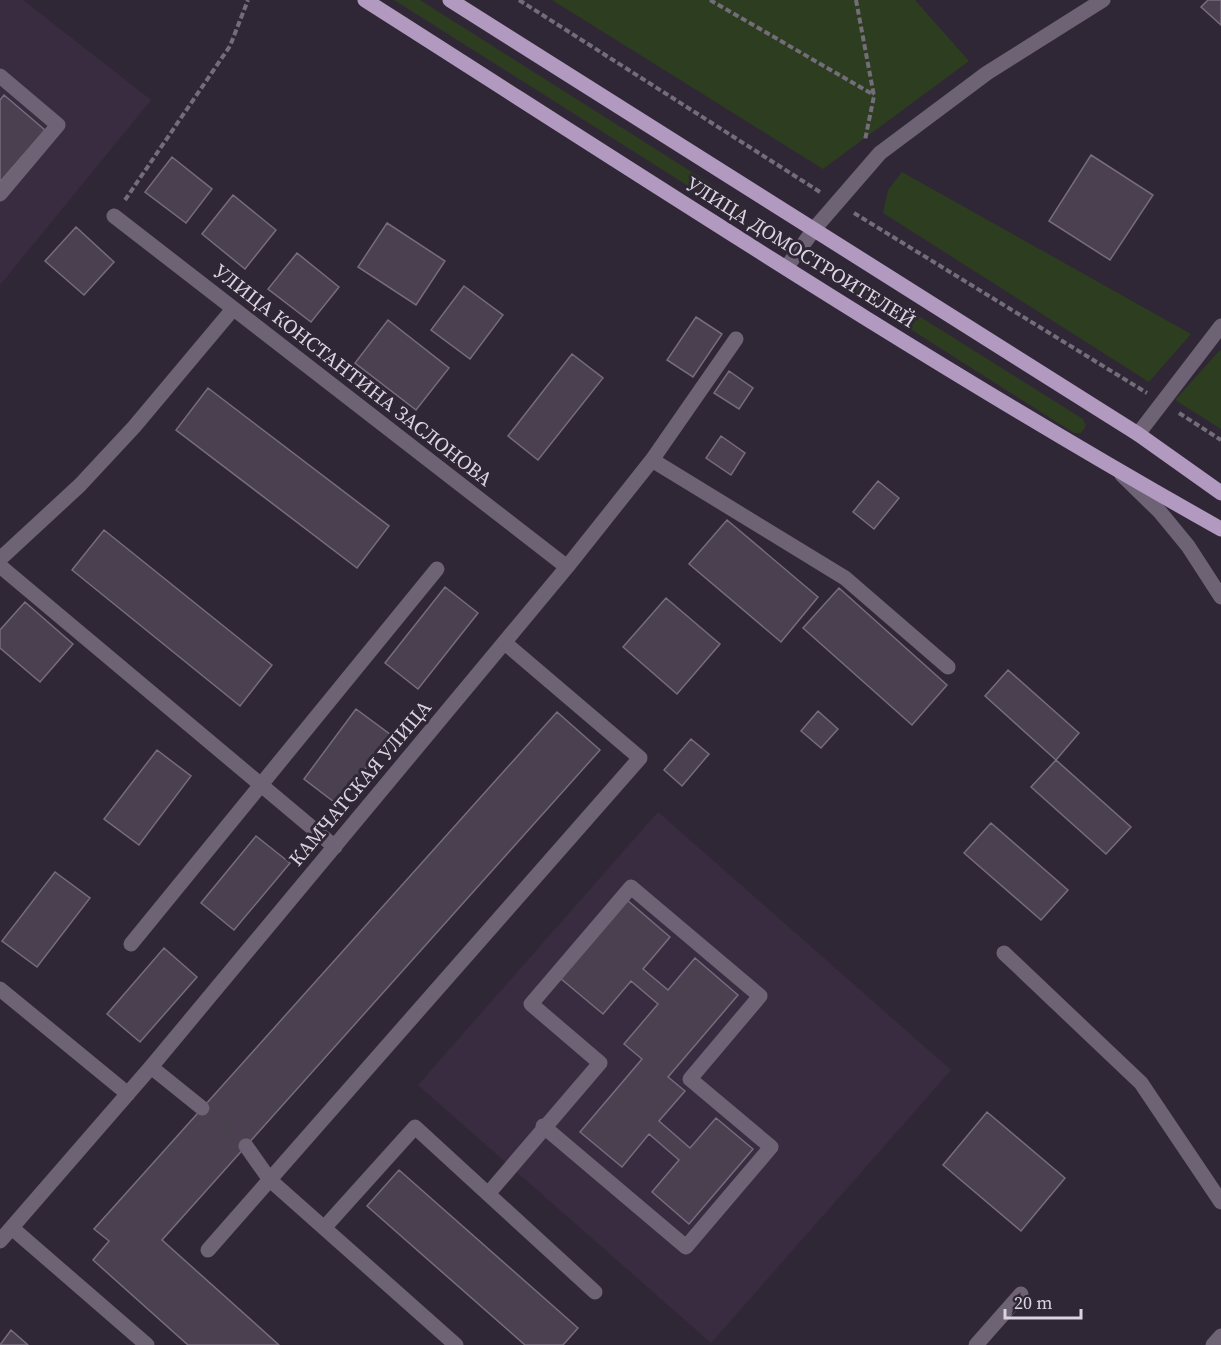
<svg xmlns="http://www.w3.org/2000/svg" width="1221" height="1345" font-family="'Source Serif 4',serif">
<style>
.built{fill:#392c41}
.green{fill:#2d3d1f}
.building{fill:#4a4050;stroke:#776c7e;stroke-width:1.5}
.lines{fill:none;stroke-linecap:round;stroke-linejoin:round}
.minor-tunnel{stroke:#4a414f;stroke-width:15;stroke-dasharray:15 8;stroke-linecap:butt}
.path{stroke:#736c79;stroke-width:4;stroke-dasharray:6 3;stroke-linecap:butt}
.minor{stroke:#6e6275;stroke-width:15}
.major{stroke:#b199c0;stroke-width:15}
.labels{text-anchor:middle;stroke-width:6;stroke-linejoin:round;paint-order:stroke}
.street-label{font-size:20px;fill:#dad4de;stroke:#302736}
</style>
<rect width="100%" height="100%" fill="#302736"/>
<!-- built -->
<path class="built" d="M 0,0 L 23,0 L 151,100 L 0,285 Z
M 658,812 L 951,1070 L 711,1343 L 418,1085 Z"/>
<!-- green -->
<path class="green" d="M 394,0 L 420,0 L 741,203 L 744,210 L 741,214 L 734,215 Z
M 552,0 L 915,0 L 969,61 L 823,169 Z
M 902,172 L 1191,334 L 1149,382 L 883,213 L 888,190 Z
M 855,281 L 863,281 L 1083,419 L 1086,426 L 1081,433 L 1074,433 L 855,294 L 851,287 Z
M 1220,350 L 1221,351 L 1221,429 L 1175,400 Z"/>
<!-- building -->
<path class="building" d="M 1208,0 L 1221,0 L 1221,25 L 1201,7 Z
M 4,95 L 45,130 L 0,182 L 0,100 Z
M 1091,155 L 1153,195 L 1110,260 L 1049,221 Z
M 172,157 L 212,189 L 186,223 L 145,192 Z
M 233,195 L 276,230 L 245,269 L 202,234 Z
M 387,223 L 445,261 L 416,305 L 358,267 Z
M 76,227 L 114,262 L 84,295 L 45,261 Z
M 297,253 L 339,287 L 311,322 L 268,289 Z
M 464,286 L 503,315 L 470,359 L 431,330 Z
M 696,317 L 722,334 L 693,377 L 667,360 Z
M 388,320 L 449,368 L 416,410 L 355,363 Z
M 572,354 L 603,378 L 538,460 L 508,436 Z
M 729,371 L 753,388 L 739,409 L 714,393 Z
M 208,388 L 389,526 L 357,568 L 176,430 Z
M 721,436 L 745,453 L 731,475 L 706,458 Z
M 878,481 L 899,498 L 874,529 L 853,512 Z
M 727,520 L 818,597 L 781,642 L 689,564 Z
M 104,530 L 272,665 L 240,706 L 72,570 Z
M 445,587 L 478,613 L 418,689 L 385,663 Z
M 839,588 L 947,685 L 912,725 L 803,628 Z
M 666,598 L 720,644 L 677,694 L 623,647 Z
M 25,602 L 73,644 L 40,682 L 0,648 L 0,630 Z
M 1008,670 L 1079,733 L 1056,760 L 985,696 Z
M 356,709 L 391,735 L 338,805 L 304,779 Z
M 818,711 L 838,729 L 821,748 L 801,731 Z
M 557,712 L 600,750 L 162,1240 L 279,1345 L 188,1345 L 93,1260 L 109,1241 L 94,1229 Z
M 691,739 L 709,754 L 682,786 L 664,770 Z
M 157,750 L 191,776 L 139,845 L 104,819 Z
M 1056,760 L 1131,827 L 1106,854 L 1031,787 Z
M 991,823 L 1068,890 L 1041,920 L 964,853 Z
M 256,836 L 290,863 L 234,930 L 201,903 Z
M 55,872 L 90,898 L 37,967 L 2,941 Z
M 627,900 L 670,937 L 643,969 L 668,990 L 695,958 L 738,995 L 668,1077 L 685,1091 L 659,1121 L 690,1148 L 716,1118 L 753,1149 L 689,1224 L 652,1192 L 679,1160 L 649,1134 L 622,1167 L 580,1132 L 642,1059 L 624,1044 L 658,1004 L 631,981 L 603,1014 L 560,978 Z
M 164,948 L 197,977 L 140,1042 L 107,1014 Z
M 987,1112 L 1065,1178 L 1021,1231 L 943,1165 Z
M 399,1170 L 578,1328 L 563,1345 L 525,1345 L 367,1206 Z
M 11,1330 L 28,1345 L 0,1345 Z"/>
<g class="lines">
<!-- minor-tunnel -->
<path class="minor-tunnel" d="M 202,1108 L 246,1146"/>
<!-- path -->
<path class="path" d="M 519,0 L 820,192
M 710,0 L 874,95
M 856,0 L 874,96 L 865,140
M 125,200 L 230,46 L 248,0
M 854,213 L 1147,393
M 1179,413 L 1221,440"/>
<!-- minor -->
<path class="minor" d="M 0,76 L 58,125 L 0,194
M 114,216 L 567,567
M 786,268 L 815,228 L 880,153 L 987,73 L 1103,0
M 1138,434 L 1221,326
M 652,460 L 845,578 L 948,667
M 1122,475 L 1160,512 L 1188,546 L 1221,597
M 0,559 L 80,485 L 134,427 L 233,309
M 0,566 L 335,847
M 131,944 L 437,569
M 1004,953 L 1141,1083 L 1221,1202
M 0,989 L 128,1094
M 151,1067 L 202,1108
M 246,1146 L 270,1180 L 456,1345
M 488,1194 L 600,1063 L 531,1004 L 631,887 L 760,996 L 690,1079 L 771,1147 L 686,1247 L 543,1126
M 12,1228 L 147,1345
M 324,1228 L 415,1127 L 595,1292
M 0,1241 L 151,1067 L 567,567 L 652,460 L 736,339
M 208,1250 L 640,758 L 505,643
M 976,1345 L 1021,1294
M 1213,1345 L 1221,1336"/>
<!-- major -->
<path class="major" d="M 365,0 C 648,180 929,365 1221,529
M 450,0 L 1138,434 L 1221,493"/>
</g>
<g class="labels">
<!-- street labels -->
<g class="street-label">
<text transform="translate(801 252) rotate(32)" y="7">УЛИЦА ДОМОСТРОИТЕЛЕЙ</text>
<text transform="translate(353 375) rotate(38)" y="7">УЛИЦА КОНСТАНТИНА ЗАСЛОНОВА</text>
<text transform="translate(360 783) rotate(-50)" y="7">КАМЧАТСКАЯ УЛИЦА</text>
</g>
</g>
<!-- scale -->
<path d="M1005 1309v9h76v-9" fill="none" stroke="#dad4de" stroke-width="3"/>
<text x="1014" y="1309" font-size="18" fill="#dad4de" stroke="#302736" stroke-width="4.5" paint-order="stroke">20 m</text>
</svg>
